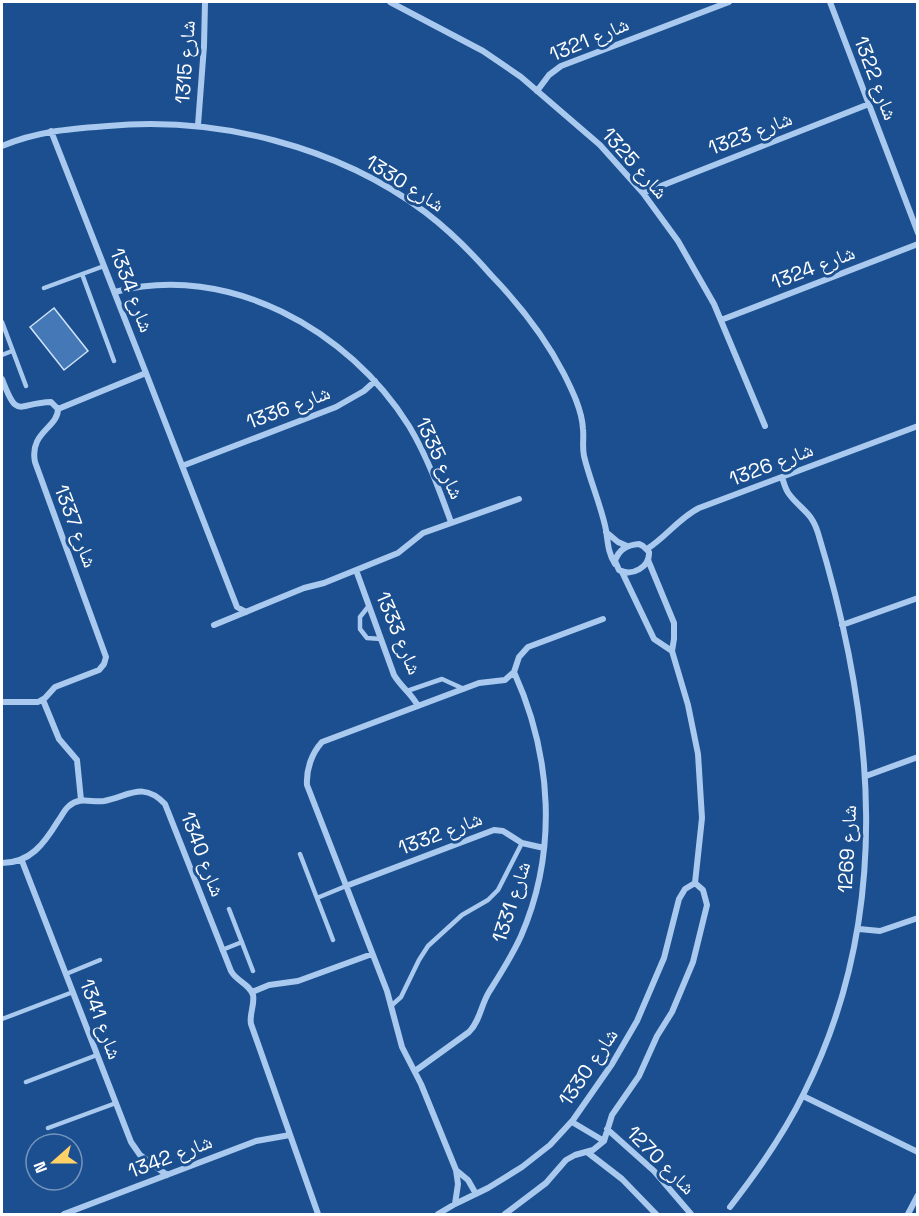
<svg xmlns="http://www.w3.org/2000/svg" width="919" height="1216" font-family="'Space Grotesk','Noto Naskh Arabic',sans-serif">
<style>
.building{fill:#4478b7;stroke:#cfe3fa;stroke-width:1.5}
.lines{fill:none;stroke-linecap:round;stroke-linejoin:round}
.lane{stroke:#a9c9ee;stroke-width:4.5}
.street{stroke:#a9c9ee;stroke-width:6}
.labels{text-anchor:middle;stroke-width:6;stroke-linejoin:round;paint-order:stroke}
.street-label{font-size:20px;fill:#fff;stroke:#1b4f8f}
</style>
<rect width="100%" height="100%" fill="#1b4f8f"/>
<!-- building -->
<path class="building" d="M 54,308 L 88,351 L 64,370 L 30,327 Z"/>
<g class="lines">
<!-- lane -->
<path class="lane" d="M 82,274 L 114,361
M 44,288 L 104,266
M 2,322 L 26,386
M 2,355 L 12,351
M 368,607 L 360,617 L 360,629 L 367,638 L 381,639
M 407,691 L 442,679 L 464,689
M 300,854 L 333,940
M 317,898 L 346,886
M 229,909 L 253,971
M 222,950 L 242,942
M 66,974 L 100,960
M 391,1006 L 401,997 L 419,960 L 428,946 L 462,915 L 488,900 L 498,890 L 522,843
M 2,1019 L 73,992
M 26,1082 L 97,1055
M 48,1128 L 116,1103"/>
<!-- street -->
<path class="street" d="M 390,2 L 483,51 L 521,77 L 600,145 L 643,193 L 678,241 L 714,304 L 765,426
M 830,2 L 918,233
M 537,91 L 549,75 L 561,66 L 729,2
M 198,125 L 204,46 L 205,2
M 51,131 L 146,373 L 58,409
M 2,146 C 38,131 69,129 108,126 C 217,116 337,146 425,212 C 450,231 471,252 491,275 C 519,304 545,337 564,374 C 572,390 582,410 583,429 C 584,438 582,447 584,456 C 590,481 601,505 606,530 C 608,543 608,553 615,564
M 643,193 L 869,104
M 115,292 C 228,262 349,330 409,426 C 427,456 439,489 451,522
M 721,320 L 918,244
M 146,373 L 237,607 L 246,612
M 2,379 C 18,421 17,403 51,402 L 58,409 C 58,428 29,432 35,462 L 106,657 L 104,664 L 99,670 L 55,687 L 45,698 L 38,702 L 2,702
M 182,466 L 336,407 L 364,391 L 375,381
M 606,532 L 618,542 L 627,546
M 639,544 L 643,546 L 649,552 C 650,567 632,577 619,570 L 615,561 C 619,549 627,545 639,544 Z
M 647,549 C 666,537 679,518 699,508 L 918,426
M 648,560 L 674,623 L 674,639 L 672,651 L 688,705 L 698,754 L 702,818 L 695,883
M 356,570 L 394,675 C 401,687 412,694 418,706
M 622,572 L 654,639 L 672,651
M 214,625 L 304,588 L 324,583 L 398,553 L 423,533 L 519,499
M 842,625 L 918,598
M 43,700 L 59,739 L 77,760 L 81,800
M 866,776 L 918,757
M 22,861 L 131,1142 L 140,1155 L 167,1175
M 2,863 C 30,863 44,844 58,821 C 62,816 64,810 69,806 C 80,796 92,803 104,801 C 129,796 143,781 165,804 L 231,971 C 236,981 250,984 253,995 C 255,1005 249,1014 251,1024 L 318,1214
M 346,886 L 494,830 L 503,831 L 522,843 L 544,848
M 859,929 L 880,931 L 918,918
M 252,992 L 269,985 L 298,981 L 372,954
M 415,1071 L 469,1032 C 480,1021 481,1005 489,992 C 501,973 512,956 521,936 C 558,851 552,756 514,672
M 803,1096 L 918,1152
M 572,1122 L 604,1141
M 607,1129 L 654,1171 L 691,1214
M 587,1152 L 622,1179 L 656,1214
M 456,1170 L 468,1180 L 476,1194
M 455,1204 L 458,1184 L 456,1170 L 421,1084 L 402,1047 L 387,991 L 307,785 C 306,769 312,753 322,742 L 479,683 L 505,680 L 514,672 L 519,657 L 528,647 L 603,619
M 730,1207 C 758,1171 784,1134 804,1093 C 894,914 875,720 818,533 C 811,511 801,510 789,494 C 785,489 784,483 782,477
M 64,1214 L 256,1141 L 290,1135
M 438,1214 L 455,1204 L 488,1188 L 522,1167 L 550,1145 L 573,1120 L 612,1064 L 637,1021 L 664,958 L 679,899 L 685,889 L 695,883
M 505,1214 L 546,1183 L 566,1160 L 575,1155 L 593,1150 L 604,1141 L 612,1115 L 639,1076 L 657,1036 L 672,1012 L 693,962 L 707,905 L 703,890 L 695,883
M 908,1214 L 918,1195"/>
</g>
<g class="labels">
<!-- street labels -->
<g class="street-label">
<text transform="translate(589 39) rotate(-23)" y="7">شارع 1321</text>
<text transform="translate(185 62) rotate(-86)" y="7">شارع 1315</text>
<text transform="translate(876 78) rotate(69)" y="7">شارع 1322</text>
<text transform="translate(750 133) rotate(-21)" y="7">شارع 1323</text>
<text transform="translate(635 163) rotate(48)" y="7">شارع 1325</text>
<text transform="translate(405 183) rotate(32)" y="7">شارع 1330</text>
<text transform="translate(813 267) rotate(-21)" y="7">شارع 1324</text>
<text transform="translate(132 290) rotate(69)" y="7">شارع 1334</text>
<text transform="translate(288 407) rotate(-21)" y="7">شارع 1336</text>
<text transform="translate(440 458) rotate(65)" y="7">شارع 1335</text>
<text transform="translate(771 464) rotate(-21)" y="7">شارع 1326</text>
<text transform="translate(76 526) rotate(69)" y="7">شارع 1337</text>
<text transform="translate(399 633) rotate(67)" y="7">شارع 1333</text>
<text transform="translate(440 833) rotate(-21)" y="7">شارع 1332</text>
<text transform="translate(847 849) rotate(-87)" y="7">شارع 1269</text>
<text transform="translate(203 854) rotate(69)" y="7">شارع 1340</text>
<text transform="translate(511 902) rotate(-72)" y="7">شارع 1331</text>
<text transform="translate(101 1019) rotate(69)" y="7">شارع 1341</text>
<text transform="translate(588 1067) rotate(-56)" y="7">شارع 1330</text>
<text transform="translate(170 1156) rotate(-21)" y="7">شارع 1342</text>
<text transform="translate(661 1160) rotate(45)" y="7">شارع 1270</text>
</g>
</g>
<!-- border -->
<rect width="919" height="1216" fill="none" stroke="#ffffff" stroke-width="6"/>
<!-- north arrow -->
<g transform="translate(54 1162) rotate(249)"><circle r="28" fill="#1b4f8f" stroke="#7695bc" stroke-width="1.5"/>
<path d="M0-4.5L10 22L0 15L-10 22Z" fill="#ffd166"/>
<text y="-9" font-size="16" font-weight="bold" text-anchor="middle" fill="#ffffff">N</text>
</g>
</svg>
